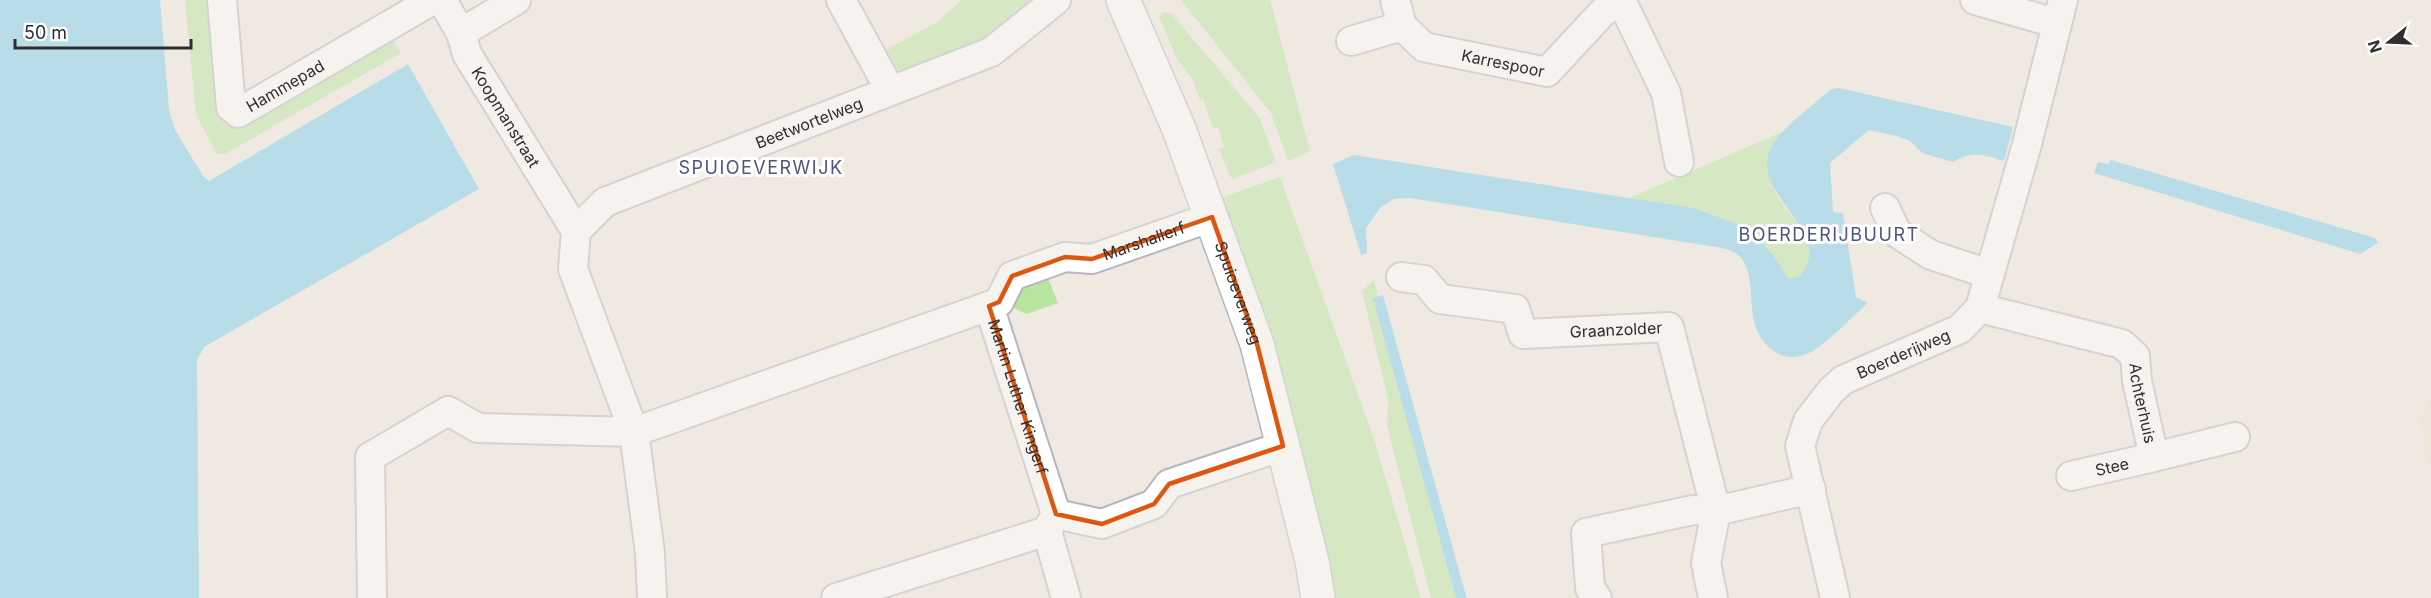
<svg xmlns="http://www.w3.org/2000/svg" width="2431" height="598" font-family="Inter,sans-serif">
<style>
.education{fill:#f0e6d1}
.green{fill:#b6e59e}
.water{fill:#75cff0}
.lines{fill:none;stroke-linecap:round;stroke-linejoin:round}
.street-casing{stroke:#b4b7c1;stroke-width:32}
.secondary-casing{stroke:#b4b7c1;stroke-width:36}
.street{stroke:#fff;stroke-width:28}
.secondary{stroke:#fff;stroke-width:33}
.marked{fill:none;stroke:#df570e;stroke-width:4.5;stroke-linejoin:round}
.labels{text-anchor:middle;stroke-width:6;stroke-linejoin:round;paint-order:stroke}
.street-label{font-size:16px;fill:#2e2e2e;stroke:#fff}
.neighbourhood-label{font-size:18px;letter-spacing:1.5px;fill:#4d5680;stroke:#fff}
</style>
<rect width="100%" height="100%" fill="#efe9e1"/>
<!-- education -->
<path class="education" d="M 2431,397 L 2431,467 L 2429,467 L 2419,418 Z"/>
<!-- green -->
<path class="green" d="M 185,0 L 219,0 L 225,109 L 389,34 L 401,53 L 225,154 L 217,154 L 197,117 L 195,104 Z
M 962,0 L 1037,0 L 1008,28 L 904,79 L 886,50 L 937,22 Z
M 1181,0 L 1270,0 L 1310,151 L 1288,161 L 1271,113 Z
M 1163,12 L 1171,13 L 1259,117 L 1276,162 L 1233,179 L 1230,176 L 1219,149 L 1224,147 L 1218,127 L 1213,129 L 1203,98 L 1200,100 L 1192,78 L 1177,59 L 1159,17 Z
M 1784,131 L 1771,149 C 1771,160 1769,176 1773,187 C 1784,216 1831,244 1798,277 L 1788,278 L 1774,256 L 1749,228 L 1630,198 Z
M 1280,177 L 1374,439 L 1421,598 L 1335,598 L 1275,371 L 1218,199 Z
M 1044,268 L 1058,303 L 1026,314 L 1004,303 Z
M 1374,280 L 1378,296 L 1374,299 L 1456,598 L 1431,598 L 1387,426 L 1388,399 L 1362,291 Z"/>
<!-- water -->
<path class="water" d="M 0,0 L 160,0 L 169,110 L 175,130 L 203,176 L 209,181 L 408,64 L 479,189 L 204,347 L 197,360 L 199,598 L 0,598 Z
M 1839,88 L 2013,127 L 2004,161 C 1985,155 1971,150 1953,162 L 1922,153 L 1910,141 L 1900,137 L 1869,130 L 1830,163 L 1833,212 L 1843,213 L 1856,297 L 1868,303 C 1853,316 1828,342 1813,351 C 1800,358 1785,360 1774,351 C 1740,327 1760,286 1742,259 C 1737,252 1729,250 1722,248 L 1410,198 L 1394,199 L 1380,208 L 1366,228 L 1367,253 L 1361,255 L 1333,164 L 1354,155 L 1693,208 L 1749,228 L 1774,256 L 1788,278 L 1798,277 C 1841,236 1747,194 1771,148 C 1783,125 1812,107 1831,89 Z
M 2111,160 L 2375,238 L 2378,243 L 2360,254 L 2094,173 L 2098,162 L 2109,164 Z
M 1383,295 L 1461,578 L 1467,598 L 1456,598 L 1373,298 Z"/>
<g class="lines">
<defs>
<g id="street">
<path id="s1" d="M 222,0 L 231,107 L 238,113 L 433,0"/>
<path id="s2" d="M 442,0 L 461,33 L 467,54 L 576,231"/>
<path d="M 841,0 L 890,90"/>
<path id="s3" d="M 1395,0 L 1402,26 L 1424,47 L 1547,72 L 1603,12 L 1620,0"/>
<path d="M 1621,0 L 1666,93 L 1679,162"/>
<path d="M 1975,0 L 2056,23"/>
<path d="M 461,33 L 516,0"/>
<path d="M 1351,41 L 1402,26"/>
<path d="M 1885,208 L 1897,233 L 1931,255 L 1989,274"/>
<path id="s4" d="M 1401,277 L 1424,280 L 1440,299 L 1515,309 L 1523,334 L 1669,327 L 1716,511 L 1706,563 L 1713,598"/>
<path id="s5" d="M 989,306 L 999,302 L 1012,276 L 1065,257 L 1092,259 L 1212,217"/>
<path id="s6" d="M 1980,308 L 2122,344 L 2135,356 L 2137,381 L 2154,457 L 2235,437"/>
<path id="s7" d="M 2071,476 L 2154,457"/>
<path d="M 1056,514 L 1102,524 L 1154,504 L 1169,484 L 1283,446"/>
<path d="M 1047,531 L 1066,598"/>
<path id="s8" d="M 372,598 L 370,457 L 448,411 L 478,428 L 634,432 L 989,306 L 1056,514 L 1047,531 L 836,598"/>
<path id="s9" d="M 652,598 L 650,553 L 634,432 L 573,269 L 576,231 L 605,202 L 991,52 L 1056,0"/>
<path d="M 1597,598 L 1590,588 L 1586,533 L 1693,510 L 1716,511 L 1811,489"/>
<path id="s10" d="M 1835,598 L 1800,446 L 1808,421 L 1831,391 L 1843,380 L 1960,329 L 1980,308 L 2027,144 L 2063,0"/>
</g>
<g id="secondary">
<path id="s11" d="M 1123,0 L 1179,129 L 1257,344 L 1312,561 L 1318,598"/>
</g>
</defs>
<!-- street casing -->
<use href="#street" class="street-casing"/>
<!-- secondary casing -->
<use href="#secondary" class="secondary-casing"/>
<!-- street -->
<use href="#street" class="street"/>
<!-- secondary -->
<use href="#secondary" class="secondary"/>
</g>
<!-- marked area -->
<path d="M0 0H2431V598H0ZM 1212,217 L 1257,344 L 1283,446 L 1169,484 L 1154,504 L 1102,524 L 1056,514 L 989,306 L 999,302 L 1012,276 L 1065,257 L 1092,259 Z" fill="#efe9e1" fill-opacity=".55" fill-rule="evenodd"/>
<path class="marked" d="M 1212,217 L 1257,344 L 1283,446 L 1169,484 L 1154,504 L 1102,524 L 1056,514 L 989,306 L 999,302 L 1012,276 L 1065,257 L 1092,259 Z"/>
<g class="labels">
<!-- street labels -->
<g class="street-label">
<text dy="6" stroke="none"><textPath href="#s3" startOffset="138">Karrespoor</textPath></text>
<text dy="6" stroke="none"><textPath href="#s1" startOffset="171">Hammepad</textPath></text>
<text dy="6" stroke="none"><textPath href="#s2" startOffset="134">Koopmanstraat</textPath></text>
<text dy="6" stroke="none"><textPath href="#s9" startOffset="639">Beetwortelweg</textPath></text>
<text dy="6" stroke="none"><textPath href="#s5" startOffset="178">Marshallerf</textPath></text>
<text dy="6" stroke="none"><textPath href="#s11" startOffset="315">Spuioeverweg</textPath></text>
<text dy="6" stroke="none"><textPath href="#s4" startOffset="243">Graanzolder</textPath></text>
<text dy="6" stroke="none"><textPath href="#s10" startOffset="302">Boerderijweg</textPath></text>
<text dy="6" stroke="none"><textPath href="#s8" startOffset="894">Martin Luther Kingerf</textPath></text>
<text dy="6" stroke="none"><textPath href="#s6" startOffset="212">Achterhuis</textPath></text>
<text dy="6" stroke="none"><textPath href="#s7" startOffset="42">Stee</textPath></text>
</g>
<!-- neighbourhood labels -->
<g class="neighbourhood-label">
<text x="761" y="174">SPUIOEVERWIJK</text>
<text x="1829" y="241">BOERDERIJBUURT</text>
</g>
</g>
<!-- north arrow -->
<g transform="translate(2389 42) rotate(252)" stroke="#ffffff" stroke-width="4.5" paint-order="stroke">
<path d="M0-4.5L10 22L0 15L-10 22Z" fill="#2e2e2e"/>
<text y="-9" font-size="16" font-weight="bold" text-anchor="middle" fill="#2e2e2e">N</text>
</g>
<!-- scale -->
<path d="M15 39v9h176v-9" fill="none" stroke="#2e2e2e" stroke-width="3"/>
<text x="24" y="39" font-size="18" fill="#2e2e2e" stroke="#ffffff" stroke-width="4.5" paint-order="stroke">50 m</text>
</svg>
